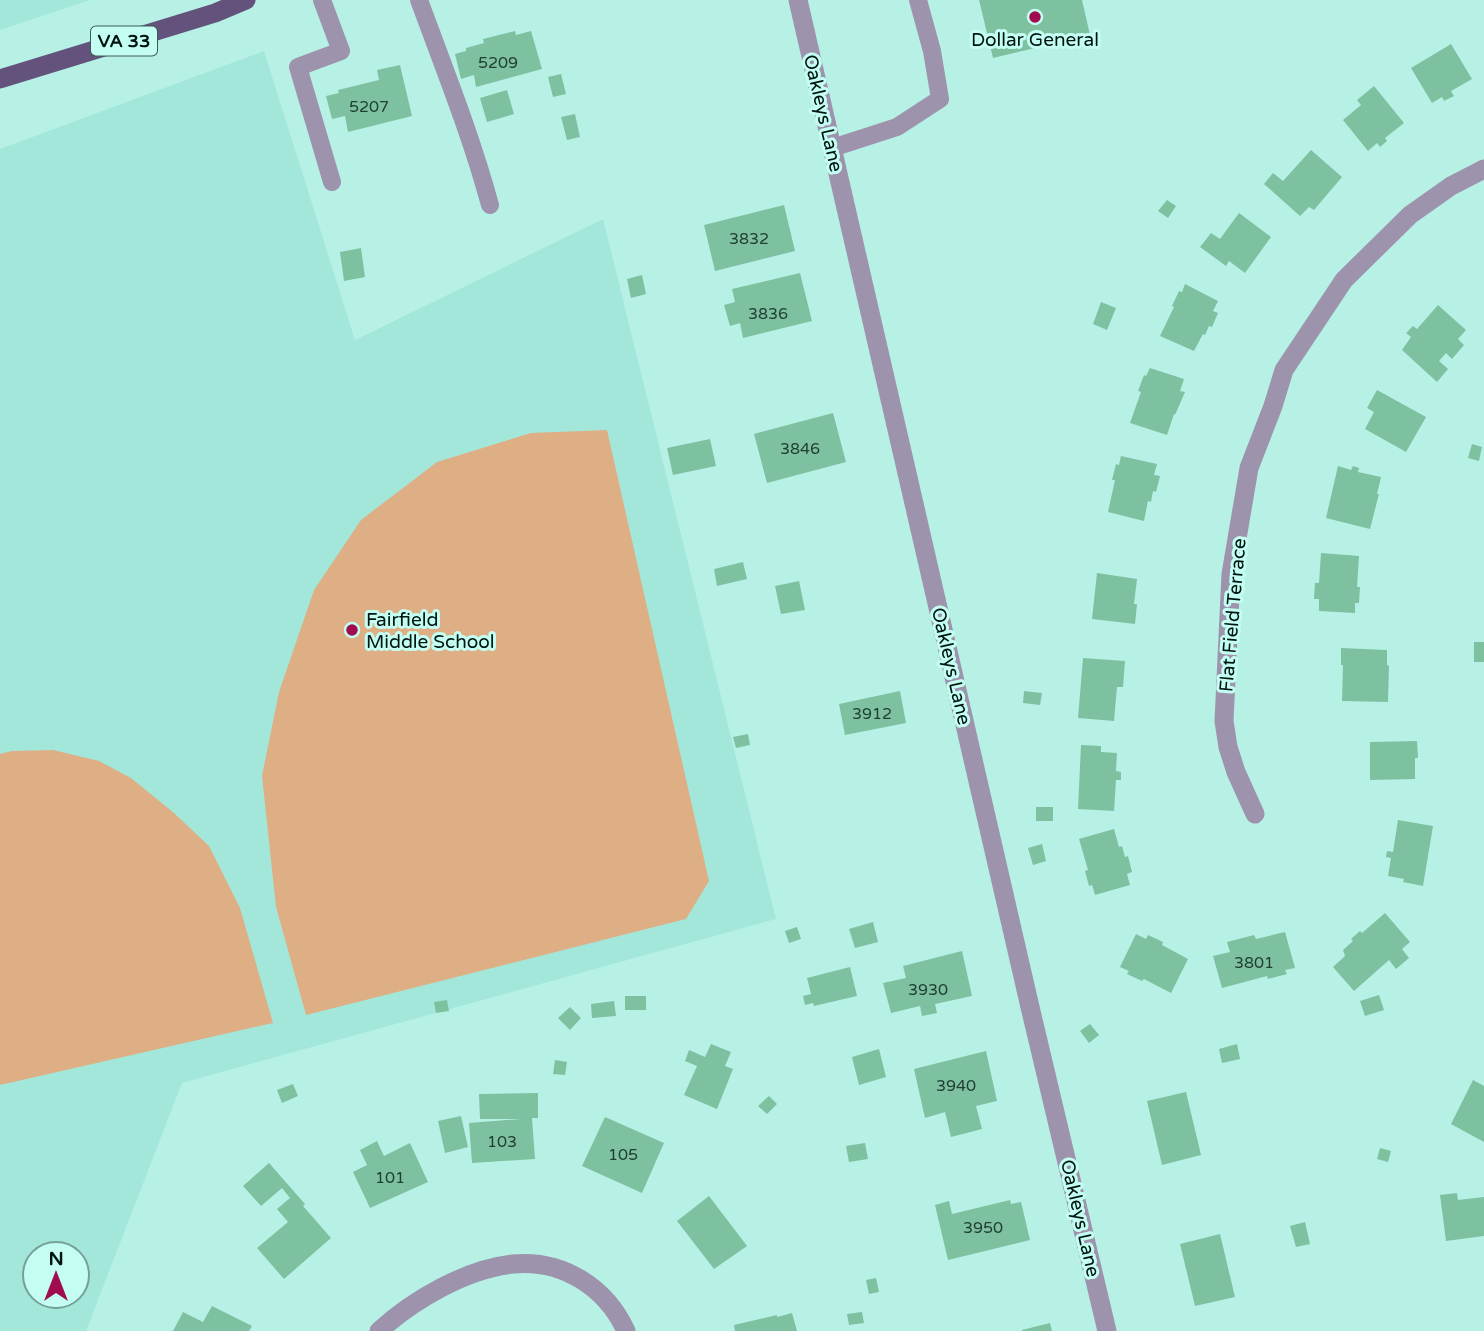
<svg xmlns="http://www.w3.org/2000/svg" width="1484" height="1331" font-family="'Varela Round',sans-serif">
<style>
.built{fill:#a3e7db;fill-rule:evenodd}
.green{fill:#deaf85}
.building{fill:#7ec1a0}
.lines{fill:none;stroke-linecap:round;stroke-linejoin:round}
.service{stroke:#9d93ac;stroke-width:18}
.minor{stroke:#9d93ac;stroke-width:19}
.primary{stroke:#63527c;stroke-width:19}
.poi-dot{fill:#a10c4f;stroke:#c4fef3;stroke-width:2.5}
.labels{text-anchor:middle;stroke-width:6;stroke-linejoin:round;paint-order:stroke}
.number-label{font-size:16px;fill:#203f34}
.shield{fill:#c4fef3;stroke:#3b5a54;stroke-width:2}
.shield-label{font-size:18px;font-weight:bold;fill:#001410}
.poi-label{font-size:19px;fill:#001410;stroke:#c4fef3}
.street-label{font-size:19px;fill:#001410;stroke:#c4fef3}
</style>
<rect width="100%" height="100%" fill="#b7f1e6"/>
<!-- built -->
<path class="built" d="M 0,0 L 90,0 L 0,30 Z
M 264,51 L 355,340 L 603,219 L 776,919 L 182,1083 L 86,1331 L 0,1331 L 0,149 ZM 35,1254 L 77,1254 L 77,1296 L 35,1296 Z"/>
<!-- green -->
<path class="green" d="M 607,430 L 709,881 L 686,919 L 306,1015 L 276,907 L 262,776 L 279,692 L 314,590 L 361,520 L 437,462 L 531,433 Z
M 53,750 L 99,761 L 131,778 L 174,813 L 209,846 L 240,908 L 273,1023 L 0,1085 L 0,754 L 12,751 Z"/>
<!-- building -->
<path class="building" d="M 979,0 L 1082,0 L 1090,35 L 993,58 Z
M 515,31 L 516,35 L 531,31 L 542,69 L 476,87 L 474,75 L 461,79 L 455,54 L 466,51 L 466,48 L 484,43 L 483,39 Z
M 1451,44 L 1472,79 L 1451,91 L 1454,96 L 1444,101 L 1442,97 L 1432,103 L 1411,68 Z
M 400,65 L 412,116 L 348,132 L 345,116 L 332,119 L 326,96 L 339,93 L 338,90 L 379,80 L 377,70 Z
M 561,74 L 566,94 L 553,97 L 548,77 Z
M 1374,86 L 1404,123 L 1385,138 L 1387,141 L 1380,147 L 1377,143 L 1368,151 L 1343,120 L 1361,105 L 1357,100 Z
M 507,90 L 514,114 L 487,122 L 480,98 Z
M 575,114 L 580,137 L 567,140 L 561,117 Z
M 1311,150 L 1342,177 L 1314,210 L 1309,207 L 1300,216 L 1264,184 L 1273,173 L 1283,181 Z
M 1167,200 L 1176,206 L 1168,218 L 1158,211 Z
M 784,205 L 795,251 L 715,271 L 704,225 Z
M 1239,213 L 1271,237 L 1245,273 L 1229,261 L 1226,266 L 1200,247 L 1211,233 L 1220,239 Z
M 361,248 L 365,277 L 344,281 L 340,252 Z
M 800,273 L 812,321 L 743,338 L 740,323 L 730,326 L 724,305 L 735,302 L 732,289 Z
M 642,275 L 646,294 L 631,298 L 627,279 Z
M 1185,284 L 1218,301 L 1213,311 L 1218,313 L 1212,327 L 1209,326 L 1205,335 L 1203,334 L 1194,351 L 1160,336 L 1174,307 L 1172,306 L 1179,291 L 1182,292 Z
M 1101,302 L 1116,308 L 1107,330 L 1093,324 Z
M 1438,305 L 1466,330 L 1458,339 L 1464,345 L 1452,359 L 1446,353 L 1439,361 L 1448,369 L 1437,382 L 1402,350 L 1411,337 L 1406,333 L 1413,326 L 1417,329 Z
M 1150,368 L 1184,379 L 1180,391 L 1185,392 L 1175,415 L 1174,414 L 1167,435 L 1130,423 L 1141,392 L 1138,391 L 1144,375 L 1146,376 Z
M 1377,390 L 1426,417 L 1406,452 L 1365,429 L 1374,412 L 1367,408 Z
M 833,413 L 846,462 L 767,483 L 754,434 Z
M 710,439 L 716,466 L 673,475 L 667,448 Z
M 1472,444 L 1482,447 L 1479,461 L 1468,458 Z
M 1121,456 L 1157,464 L 1154,475 L 1160,476 L 1156,492 L 1153,491 L 1151,502 L 1148,501 L 1144,521 L 1108,512 L 1115,480 L 1112,480 L 1116,464 L 1119,465 Z
M 1338,466 L 1351,470 L 1353,466 L 1359,468 L 1358,472 L 1381,477 L 1377,494 L 1379,494 L 1370,529 L 1326,518 Z
M 1321,553 L 1359,556 L 1357,587 L 1360,587 L 1359,603 L 1355,603 L 1355,613 L 1319,611 L 1319,599 L 1314,599 L 1315,583 L 1319,583 Z
M 743,562 L 747,579 L 717,586 L 714,569 Z
M 1097,573 L 1137,579 L 1134,604 L 1137,604 L 1135,624 L 1092,619 Z
M 799,581 L 805,610 L 781,614 L 775,586 Z
M 1474,642 L 1484,642 L 1484,662 L 1474,662 Z
M 1341,648 L 1387,650 L 1387,665 L 1389,666 L 1388,702 L 1342,701 L 1343,665 L 1341,665 Z
M 1083,658 L 1125,661 L 1123,687 L 1117,687 L 1114,721 L 1078,718 Z
M 900,691 L 906,723 L 845,735 L 839,704 Z
M 1024,691 L 1042,693 L 1040,705 L 1023,703 Z
M 748,734 L 750,745 L 736,748 L 733,737 Z
M 1417,741 L 1418,758 L 1415,758 L 1415,779 L 1370,780 L 1370,742 Z
M 1081,745 L 1101,746 L 1101,752 L 1117,753 L 1116,771 L 1121,772 L 1121,780 L 1116,780 L 1114,811 L 1078,809 Z
M 1036,807 L 1053,807 L 1053,821 L 1036,821 Z
M 1398,820 L 1433,826 L 1423,886 L 1403,882 L 1404,879 L 1388,876 L 1391,858 L 1386,857 L 1387,851 L 1393,852 Z
M 1114,829 L 1119,847 L 1122,846 L 1125,857 L 1128,856 L 1132,872 L 1127,874 L 1130,885 L 1095,895 L 1092,885 L 1089,886 L 1085,871 L 1088,870 L 1079,839 Z
M 1042,844 L 1046,861 L 1033,865 L 1028,848 Z
M 1385,913 L 1410,942 L 1402,949 L 1409,958 L 1396,969 L 1389,960 L 1354,991 L 1333,967 L 1345,956 L 1343,950 L 1353,941 L 1351,939 L 1360,931 L 1362,933 Z
M 873,922 L 878,942 L 855,948 L 849,929 Z
M 797,927 L 801,939 L 789,943 L 785,931 Z
M 1285,932 L 1295,968 L 1285,970 L 1287,974 L 1268,979 L 1267,976 L 1222,988 L 1213,956 L 1230,952 L 1227,942 L 1254,935 L 1256,939 Z
M 1136,934 L 1146,939 L 1148,935 L 1163,942 L 1162,945 L 1188,959 L 1171,993 L 1144,979 L 1142,981 L 1127,974 L 1129,971 L 1120,967 Z
M 962,951 L 972,996 L 935,1004 L 937,1013 L 922,1016 L 920,1006 L 891,1013 L 883,983 L 906,978 L 903,966 Z
M 850,967 L 857,996 L 814,1006 L 813,1003 L 805,1005 L 803,996 L 811,994 L 807,978 Z
M 1379,995 L 1384,1010 L 1365,1016 L 1360,1001 Z
M 625,996 L 646,996 L 646,1010 L 625,1010 Z
M 447,1000 L 449,1011 L 436,1013 L 434,1002 Z
M 614,1001 L 616,1016 L 592,1018 L 591,1004 Z
M 570,1007 L 581,1018 L 570,1030 L 558,1018 Z
M 1090,1024 L 1099,1035 L 1089,1043 L 1080,1031 Z
M 711,1044 L 731,1052 L 725,1066 L 733,1069 L 717,1109 L 684,1095 L 697,1066 L 685,1061 L 689,1050 L 705,1057 Z
M 1237,1044 L 1240,1059 L 1222,1063 L 1219,1049 Z
M 879,1049 L 886,1077 L 859,1085 L 852,1057 Z
M 986,1051 L 997,1101 L 976,1106 L 982,1129 L 951,1137 L 945,1112 L 925,1118 L 914,1069 Z
M 555,1060 L 567,1062 L 565,1075 L 553,1074 Z
M 1473,1080 L 1484,1086 L 1484,1142 L 1451,1124 Z
M 293,1084 L 298,1096 L 282,1103 L 277,1090 Z
M 1186,1092 L 1201,1155 L 1162,1165 L 1147,1101 Z
M 538,1093 L 538,1118 L 532,1118 L 535,1159 L 472,1163 L 469,1123 L 521,1119 L 480,1119 L 479,1094 Z
M 769,1096 L 777,1104 L 767,1114 L 758,1106 Z
M 461,1116 L 468,1147 L 445,1153 L 438,1121 Z
M 605,1117 L 664,1143 L 642,1193 L 582,1166 Z
M 377,1141 L 384,1156 L 410,1143 L 428,1182 L 370,1208 L 353,1172 L 367,1165 L 360,1150 Z
M 865,1143 L 868,1159 L 849,1162 L 846,1146 Z
M 1380,1148 L 1391,1151 L 1388,1162 L 1377,1159 Z
M 269,1163 L 305,1204 L 303,1206 L 331,1238 L 284,1279 L 257,1248 L 288,1222 L 277,1209 L 290,1198 L 282,1188 L 261,1206 L 243,1186 Z
M 1457,1193 L 1458,1200 L 1484,1197 L 1484,1236 L 1446,1241 L 1440,1195 Z
M 709,1196 L 747,1246 L 714,1269 L 677,1221 Z
M 1010,1200 L 1011,1204 L 1021,1202 L 1030,1240 L 948,1260 L 935,1205 L 949,1201 L 952,1214 Z
M 1305,1222 L 1310,1244 L 1296,1247 L 1290,1226 Z
M 1220,1234 L 1235,1297 L 1195,1306 L 1180,1244 Z
M 876,1278 L 879,1292 L 869,1294 L 866,1280 Z
M 212,1306 L 252,1326 L 249,1331 L 173,1331 L 183,1312 L 203,1322 Z
M 862,1312 L 864,1323 L 849,1325 L 847,1314 Z
M 792,1313 L 797,1331 L 735,1331 L 734,1325 L 777,1315 L 777,1317 Z
M 1050,1323 L 1052,1331 L 1022,1331 L 1022,1330 Z"/>
<g class="lines">
<!-- service -->
<path class="service" d="M 322,0 L 341,51 L 298,67 L 332,182
M 419,0 C 444,68 471,135 490,205
M 832,148 L 897,127 L 940,99 L 932,51 L 918,0"/>
<!-- minor -->
<path class="minor" d="M 798,0 L 1030,1007 L 1107,1331
M 1255,814 L 1236,772 L 1228,747 L 1224,721 L 1231,574 L 1249,468 L 1273,406 L 1284,370 L 1344,280 L 1410,215 L 1451,186 L 1484,169
M 379,1331 C 413,1300 466,1269 513,1264 C 562,1259 606,1287 626,1331"/>
<!-- primary -->
<path class="primary" d="M 0,79 L 215,13 L 246,0"/>
</g>
<!-- markers -->
<g class="poi-dot">
<circle cx="1035" cy="17" r="7"/>
<circle cx="352" cy="630" r="7"/>
</g>
<g class="labels">
<!-- number labels -->
<g class="number-label">
<text x="498" y="68">5209</text>
<text x="369" y="112">5207</text>
<text x="749" y="244">3832</text>
<text x="768" y="319">3836</text>
<text x="800" y="454">3846</text>
<text x="872" y="719">3912</text>
<text x="1254" y="968">3801</text>
<text x="928" y="995">3930</text>
<text x="956" y="1091">3940</text>
<text x="502" y="1147">103</text>
<text x="623" y="1160">105</text>
<text x="390" y="1183">101</text>
<text x="983" y="1233">3950</text>
</g>
<!-- shield labels -->
<rect class="shield" x="91" y="26.5" width="66" height="29" rx="5"/>
<g class="shield-label">
<text x="124" y="47">VA 33</text>
</g>
<!-- poi labels -->
<g class="poi-label">
<text x="1035" y="46">Dollar General</text>
<text x="366" y="626" text-anchor="start">Fairfield<tspan x="366" dy="22">Middle School</tspan></text>
</g>
<!-- street labels -->
<g class="street-label">
<text transform="translate(824 113) rotate(77)" y="7">Oakleys Lane</text>
<text transform="translate(1232 615) rotate(-85)" y="7">Flat Field Terrace</text>
<text transform="translate(952 666) rotate(77)" y="7">Oakleys Lane</text>
<text transform="translate(1081 1218) rotate(77)" y="7">Oakleys Lane</text>
</g>
</g>
<!-- north arrow -->
<g transform="translate(56 1275)"><circle r="33" fill="#c4fef3" stroke="#76a098" stroke-width="2"/>
<path d="M0-5L12 26L0 18L-12 26Z" fill="#a10c4f"/>
<text y="-10" font-size="19" font-weight="bold" text-anchor="middle" fill="#001410">N</text>
</g>
</svg>
